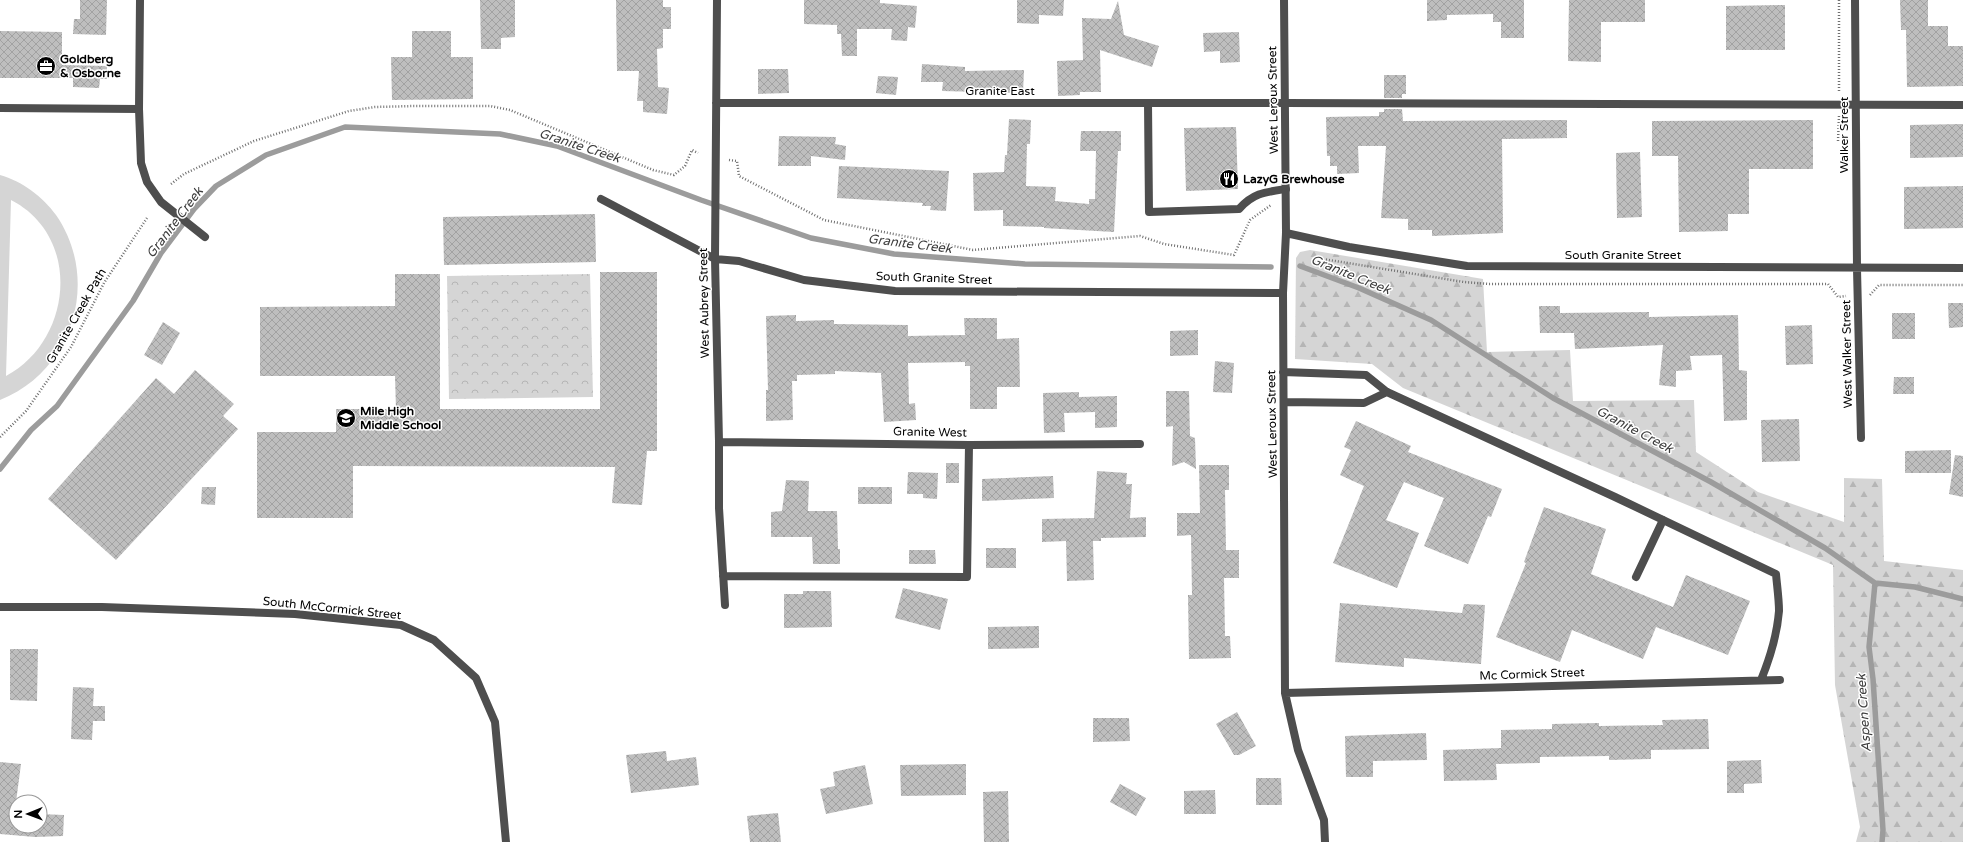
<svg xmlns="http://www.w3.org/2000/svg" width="1963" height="842" font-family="'Varela Round',sans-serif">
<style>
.forest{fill:url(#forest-firs)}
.park{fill:url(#park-crowns)}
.pitch{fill:#d5d5d5;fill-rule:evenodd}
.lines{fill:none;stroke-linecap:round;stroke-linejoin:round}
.stream{stroke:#9c9c9c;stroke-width:5.5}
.building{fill:url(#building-cross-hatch)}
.path{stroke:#707070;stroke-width:2.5;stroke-dasharray:1 2;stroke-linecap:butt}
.lane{stroke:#4e4e4e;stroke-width:8}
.street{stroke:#4e4e4e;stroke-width:8}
.labels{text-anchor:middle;stroke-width:3;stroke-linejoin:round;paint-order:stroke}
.poi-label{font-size:12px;font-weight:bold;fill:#000;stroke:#fff;text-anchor:start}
.street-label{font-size:12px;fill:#000;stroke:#fff}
.water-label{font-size:13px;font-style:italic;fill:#3d3d3d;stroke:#fff}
</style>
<defs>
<pattern id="forest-firs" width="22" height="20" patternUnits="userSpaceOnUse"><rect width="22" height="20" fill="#d5d5d5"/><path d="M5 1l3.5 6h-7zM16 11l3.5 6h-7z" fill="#b5b5b5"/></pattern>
<pattern id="park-crowns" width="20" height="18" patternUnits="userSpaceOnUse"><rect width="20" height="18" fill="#d5d5d5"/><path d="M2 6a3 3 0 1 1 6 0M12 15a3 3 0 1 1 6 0" fill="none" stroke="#b5b5b5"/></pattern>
<pattern id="building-cross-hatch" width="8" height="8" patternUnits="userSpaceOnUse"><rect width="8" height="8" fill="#bebebe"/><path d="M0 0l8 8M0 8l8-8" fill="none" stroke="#a2a2a2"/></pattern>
</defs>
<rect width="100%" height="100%" fill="#fff"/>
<!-- forest -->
<path class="forest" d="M 1310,250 L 1483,279 L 1487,352 L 1570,350 L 1573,401 L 1694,400 L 1696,452 L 1758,492 L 1844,522 L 1844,478 L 1882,479 L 1884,561 L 1963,570 L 1963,842 L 1856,842 L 1860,827 L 1835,685 L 1833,565 L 1403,388 L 1372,364 L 1295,359 L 1296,258 L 1300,252 Z"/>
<!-- park -->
<path class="park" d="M 590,274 L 593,397 L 449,399 L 447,276 Z"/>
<!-- pitch -->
<path class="pitch" d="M 0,175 C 22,181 43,197 56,215 C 101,280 73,371 0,400 ZM 11,200 C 83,237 72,341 6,376 Z"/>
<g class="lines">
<!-- stream -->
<path class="stream" d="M 1300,266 L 1359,288 L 1431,320 L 1553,398 L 1711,482 L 1825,548 L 1875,583 L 1915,587 L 1963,599
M 0,469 L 31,430 L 57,406 L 133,301 L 161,253 L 194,209 L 216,186 L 266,155 L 345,127 L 500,134 L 557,146 L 701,200 L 811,238 L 894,254 L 1025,264 L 1271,267
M 1875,583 L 1869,647 L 1873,679 L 1883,830 L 1882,842"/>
</g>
<!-- building -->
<path class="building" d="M 80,0 L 107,0 L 106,35 L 73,34 L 74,19 L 80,19 Z
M 480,0 L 515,0 L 515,37 L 501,38 L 501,49 L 481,49 Z
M 616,0 L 663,0 L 663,7 L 671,7 L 671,29 L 663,29 L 663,48 L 657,49 L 658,87 L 669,88 L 667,114 L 643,112 L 643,101 L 637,101 L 639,71 L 617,71 Z
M 804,0 L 880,0 L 880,3 L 917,6 L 915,28 L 908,27 L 907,41 L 891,40 L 892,29 L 857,29 L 857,56 L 842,56 L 841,34 L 837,34 L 837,25 L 804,24 Z
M 1017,0 L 1064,0 L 1063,16 L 1039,15 L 1039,24 L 1017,23 Z
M 1427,0 L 1524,0 L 1524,38 L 1501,38 L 1501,22 L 1493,22 L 1493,14 L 1447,15 L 1447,20 L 1427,21 Z
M 1569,0 L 1645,0 L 1645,22 L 1601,22 L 1601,62 L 1568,61 Z
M 1900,0 L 1928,0 L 1928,26 L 1948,26 L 1948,46 L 1963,46 L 1963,86 L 1907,87 L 1906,30 L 1901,30 Z
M 1118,1 L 1124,35 L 1159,46 L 1152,67 L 1100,50 L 1101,92 L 1080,92 L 1080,95 L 1058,96 L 1057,61 L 1083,60 L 1082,18 L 1111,19 Z
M 1785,5 L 1785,50 L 1726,50 L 1726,6 Z
M 0,31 L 62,32 L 62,65 L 107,66 L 107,79 L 100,79 L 99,88 L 73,87 L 73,78 L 0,78 Z
M 412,31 L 451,31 L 451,57 L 473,57 L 473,99 L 392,100 L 391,57 L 412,57 Z
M 1239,32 L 1240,62 L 1220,63 L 1220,51 L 1204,52 L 1203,33 Z
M 922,64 L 965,67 L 965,71 L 1024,70 L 1023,93 L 942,91 L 943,82 L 921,82 Z
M 758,69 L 788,69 L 789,93 L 758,94 Z
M 1384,75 L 1406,75 L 1406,94 L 1402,94 L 1402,98 L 1384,98 Z
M 878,76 L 898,77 L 896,95 L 876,93 Z
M 1384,109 L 1402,109 L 1403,121 L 1567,120 L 1567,138 L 1502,139 L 1503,233 L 1432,236 L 1432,230 L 1408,230 L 1408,219 L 1381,218 L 1386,146 L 1358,146 L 1359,173 L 1337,174 L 1337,166 L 1330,166 L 1330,156 L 1327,156 L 1326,117 L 1379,116 L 1379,112 L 1384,112 Z
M 1009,119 L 1031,120 L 1030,144 L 1027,144 L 1026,186 L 1056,187 L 1055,201 L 1089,204 L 1089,199 L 1095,199 L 1096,151 L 1080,151 L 1081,131 L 1121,131 L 1121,151 L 1118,151 L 1114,232 L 1044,228 L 1044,227 L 1003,226 L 1003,210 L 974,211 L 973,173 L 1004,172 L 1005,155 L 1007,155 Z
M 1813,120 L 1813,169 L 1749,169 L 1749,214 L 1728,214 L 1728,231 L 1679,232 L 1678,156 L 1652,156 L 1652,121 Z
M 1963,124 L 1963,157 L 1910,158 L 1910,125 Z
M 1236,127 L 1238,189 L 1186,191 L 1184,128 Z
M 779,136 L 836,137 L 835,144 L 846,146 L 845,160 L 811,156 L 811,166 L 778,166 Z
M 1640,152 L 1642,217 L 1617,218 L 1616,153 Z
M 839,166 L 949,171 L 946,211 L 930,210 L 931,206 L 922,206 L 923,203 L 837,198 Z
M 1963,186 L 1963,228 L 1904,229 L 1904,187 Z
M 595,214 L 596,262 L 444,265 L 443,217 Z
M 600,272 L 657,272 L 657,451 L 647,451 L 642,505 L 612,503 L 615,467 L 353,466 L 353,518 L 257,518 L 257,432 L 336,432 L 336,409 L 396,409 L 395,376 L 260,376 L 260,307 L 395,306 L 395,274 L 440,274 L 440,409 L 600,409 Z
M 1948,303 L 1963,303 L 1963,327 L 1949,328 Z
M 1539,306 L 1560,306 L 1560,313 L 1649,312 L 1649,317 L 1738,315 L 1739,370 L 1747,371 L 1747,420 L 1724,421 L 1722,355 L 1690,356 L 1692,370 L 1676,371 L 1676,387 L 1659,385 L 1663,345 L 1575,349 L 1574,333 L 1540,333 Z
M 1892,313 L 1915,313 L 1915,339 L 1892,339 Z
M 796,315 L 796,321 L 834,320 L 834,324 L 908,325 L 908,336 L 965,335 L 964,318 L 997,318 L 997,339 L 1019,338 L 1020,387 L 997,387 L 997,409 L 970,409 L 970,366 L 965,366 L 965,362 L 908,363 L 909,404 L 915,403 L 916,420 L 884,422 L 881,373 L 835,371 L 835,374 L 797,375 L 797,381 L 792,381 L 793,420 L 766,421 L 766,390 L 768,390 L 766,316 Z
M 163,322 L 180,333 L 162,365 L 144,355 Z
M 1812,325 L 1813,364 L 1786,365 L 1785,326 Z
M 1198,330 L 1198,355 L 1170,356 L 1170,331 Z
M 1215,361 L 1234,363 L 1232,393 L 1213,392 Z
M 195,370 L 234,404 L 223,416 L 238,429 L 116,560 L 48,499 L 156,378 L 174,394 Z
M 1894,377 L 1914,377 L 1914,394 L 1893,394 Z
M 1166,391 L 1189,391 L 1190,436 L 1195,438 L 1196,469 L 1184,462 L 1172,466 L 1173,426 L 1166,427 Z
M 1079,392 L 1079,397 L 1117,396 L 1117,427 L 1095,428 L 1095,412 L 1064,413 L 1065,432 L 1044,433 L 1043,393 Z
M 1799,419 L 1800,461 L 1762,462 L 1761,420 Z
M 1356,421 L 1411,446 L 1408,452 L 1502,489 L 1491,517 L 1488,516 L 1468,564 L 1424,546 L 1444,498 L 1404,482 L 1386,520 L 1419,533 L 1397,588 L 1333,563 L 1364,486 L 1340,475 L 1351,450 L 1344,447 Z
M 1951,450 L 1951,473 L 1905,473 L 1905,451 Z
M 1955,455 L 1963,456 L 1963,497 L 1949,494 Z
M 946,463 L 959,463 L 959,483 L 946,483 Z
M 1199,465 L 1229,465 L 1229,490 L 1225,490 L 1226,550 L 1239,550 L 1239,578 L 1224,578 L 1225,636 L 1230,636 L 1231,658 L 1189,659 L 1188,595 L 1192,595 L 1191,535 L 1177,536 L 1177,513 L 1200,513 Z
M 1097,471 L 1127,473 L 1126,484 L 1132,484 L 1130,518 L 1146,517 L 1146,537 L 1101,538 L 1101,541 L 1093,541 L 1094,580 L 1067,581 L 1066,541 L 1042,542 L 1042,519 L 1094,518 Z
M 908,472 L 938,473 L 937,499 L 923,498 L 923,494 L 907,494 Z
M 1053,476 L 1054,498 L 982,501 L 982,479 Z
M 786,480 L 809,481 L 808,511 L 837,511 L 838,549 L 840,549 L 840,564 L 813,564 L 812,537 L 771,537 L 771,512 L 782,511 Z
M 202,487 L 216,487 L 215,505 L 201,504 Z
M 858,487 L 892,487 L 892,504 L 858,504 Z
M 1544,507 L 1606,529 L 1591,574 L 1673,607 L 1686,575 L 1750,601 L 1728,655 L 1656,627 L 1643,659 L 1572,630 L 1560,662 L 1496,637 L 1526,563 L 1524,562 Z
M 986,548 L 1016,548 L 1016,568 L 986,568 Z
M 909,550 L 935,550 L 936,564 L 909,564 Z
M 903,588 L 948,599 L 940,630 L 895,618 Z
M 803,591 L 831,591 L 832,627 L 784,628 L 784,594 L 803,594 Z
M 1340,603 L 1462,613 L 1464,604 L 1485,605 L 1481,664 L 1404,658 L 1404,667 L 1335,662 Z
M 1039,626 L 1039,648 L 988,649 L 988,627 Z
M 10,649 L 38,649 L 37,701 L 10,700 Z
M 73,687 L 94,688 L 93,706 L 105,706 L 105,721 L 93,721 L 92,740 L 71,739 Z
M 1237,712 L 1256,746 L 1239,755 L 1234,755 L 1216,724 Z
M 1093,718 L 1129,718 L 1130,741 L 1093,742 Z
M 1708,719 L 1709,749 L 1651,750 L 1651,759 L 1609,760 L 1609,756 L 1540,757 L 1540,763 L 1496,764 L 1497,780 L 1444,781 L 1443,750 L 1501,748 L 1501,730 L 1552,729 L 1552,724 L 1599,723 L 1599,726 L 1663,725 L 1662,720 Z
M 1426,733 L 1427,760 L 1373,761 L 1373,777 L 1346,777 L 1345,736 Z
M 666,751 L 667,761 L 696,757 L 699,785 L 631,793 L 626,755 Z
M 1761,760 L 1762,783 L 1744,784 L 1744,793 L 1727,793 L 1727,761 Z
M 0,762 L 21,764 L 16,802 L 16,826 L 40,826 L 40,814 L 64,815 L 63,836 L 35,837 L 0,834 Z
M 966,764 L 966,795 L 901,796 L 900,765 Z
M 865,765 L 873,804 L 826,814 L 820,789 L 835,786 L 833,772 Z
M 1256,778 L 1281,778 L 1282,805 L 1256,805 Z
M 1120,784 L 1146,798 L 1136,816 L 1110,802 Z
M 1215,790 L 1216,814 L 1184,814 L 1184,791 Z
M 1008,791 L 1009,842 L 984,842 L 983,792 Z
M 778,813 L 781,842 L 750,842 L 747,816 Z"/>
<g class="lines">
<!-- path -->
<path class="path" d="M 1839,91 L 1839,0
M 1838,141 L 1839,116
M 729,160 L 737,161 L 739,176 L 824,220 L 973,250 L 1140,236 L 1164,244 L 1234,255 L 1250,220 L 1271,205
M 171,184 L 184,174 L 254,141 L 349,111 L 375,107 L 414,106 L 490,106 L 510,110 L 653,170 L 674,175 L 685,166 L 692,150 L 698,153
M 1323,259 L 1464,282 L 1489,284 L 1828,284 L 1838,297 L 1846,296
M 1870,295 L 1879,285 L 1963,285
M 0,437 L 26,411 L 71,347 L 104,283 L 147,218"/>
<!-- lane -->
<path class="lane" d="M 1148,103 L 1149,212 L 1239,209 C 1253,193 1265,192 1286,189
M 1285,103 L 1963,105
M 0,108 L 139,109
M 1636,577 L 1663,520"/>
<!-- street -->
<path class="street" d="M 140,0 L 139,109 L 141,163 L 147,182 L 161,202 L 205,237
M 717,0 L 715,259 L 719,442 L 719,508 L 725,605
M 1284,0 L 1286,233 L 1283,293 L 1285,693 L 1298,750 L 1324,820 L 1325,842
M 1855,0 L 1857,269 L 1861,438
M 716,103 L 1285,103
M 601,199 L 715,259 L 739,261 L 804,280 L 895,291 L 1283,293
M 1286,233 L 1349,247 L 1467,266 L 1963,268
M 1283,372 L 1366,375 L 1387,392 L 1615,497 L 1776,574 C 1777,586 1779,599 1779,611 C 1777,636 1770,658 1761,680
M 1284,402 L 1364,403 L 1387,392
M 719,442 L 969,445 L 1140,444
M 723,576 L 967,577 L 969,445
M 0,607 L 102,607 L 295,614 L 401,625 L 434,640 L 476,678 L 495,722 L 506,842
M 1285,693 L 1780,680"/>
</g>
<!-- icons -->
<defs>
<symbol id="office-disc" viewBox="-11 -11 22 22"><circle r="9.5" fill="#000" stroke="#fff"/><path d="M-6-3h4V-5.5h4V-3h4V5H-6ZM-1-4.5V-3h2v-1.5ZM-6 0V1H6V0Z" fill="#fff"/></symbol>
<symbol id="restaurant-disc" viewBox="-11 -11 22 22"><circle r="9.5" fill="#000" stroke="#fff"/><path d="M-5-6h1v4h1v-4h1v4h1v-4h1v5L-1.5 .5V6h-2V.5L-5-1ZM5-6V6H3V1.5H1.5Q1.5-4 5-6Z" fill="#fff"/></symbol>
<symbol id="school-disc" viewBox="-11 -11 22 22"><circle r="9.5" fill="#000" stroke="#fff"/><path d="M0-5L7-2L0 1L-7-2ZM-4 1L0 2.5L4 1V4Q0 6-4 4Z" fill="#fff"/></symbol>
</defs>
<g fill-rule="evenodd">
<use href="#office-disc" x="35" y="55" width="22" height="22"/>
<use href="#restaurant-disc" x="1218" y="168" width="22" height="22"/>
<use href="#school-disc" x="335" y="407" width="22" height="22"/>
</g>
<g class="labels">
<!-- poi labels -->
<g class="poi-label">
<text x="60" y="63">Goldberg<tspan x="60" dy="14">&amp; Osborne</tspan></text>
<text x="1243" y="183">LazyG Brewhouse</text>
<text x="360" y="415">Mile High<tspan x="360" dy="14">Middle School</tspan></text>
</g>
<!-- street labels -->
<g class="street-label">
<text x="1000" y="95">Granite East</text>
<text transform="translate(1273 100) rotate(-91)" y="4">West Leroux Street</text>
<text transform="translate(1844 135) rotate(-90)" y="4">Walker Street</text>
<text x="1623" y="259">South Granite Street</text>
<text transform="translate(934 278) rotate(2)" y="4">South Granite Street</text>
<text transform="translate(704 303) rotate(-91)" y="4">West Aubrey Street</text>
<text transform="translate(76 316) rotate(-60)" y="4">Granite Creek Path</text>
<text transform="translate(1847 354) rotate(-91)" y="4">West Walker Street</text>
<text transform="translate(1272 424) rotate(-91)" y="4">West Leroux Street</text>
<text transform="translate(930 432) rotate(1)" y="4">Granite West</text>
<text transform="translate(332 608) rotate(6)" y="4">South McCormick Street</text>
<text transform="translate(1532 674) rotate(-2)" y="4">Mc Cormick Street</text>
</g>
<!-- water labels -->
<g class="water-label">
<text transform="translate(580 145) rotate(18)" y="5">Granite Creek</text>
<text transform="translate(174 222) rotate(-53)" y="5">Granite Creek</text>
<text transform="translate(910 243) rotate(7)" y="5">Granite Creek</text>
<text transform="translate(1351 274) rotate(22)" y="5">Granite Creek</text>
<text transform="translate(1635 429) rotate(28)" y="5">Granite Creek</text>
<text transform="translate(1863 713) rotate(-94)" y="5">Aspen Creek</text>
</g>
</g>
<!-- north arrow -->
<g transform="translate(28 814) rotate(269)"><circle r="19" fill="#ffffff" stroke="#999999"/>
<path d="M0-3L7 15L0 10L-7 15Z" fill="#000000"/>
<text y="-6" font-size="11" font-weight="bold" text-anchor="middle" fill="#000000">N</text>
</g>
</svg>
